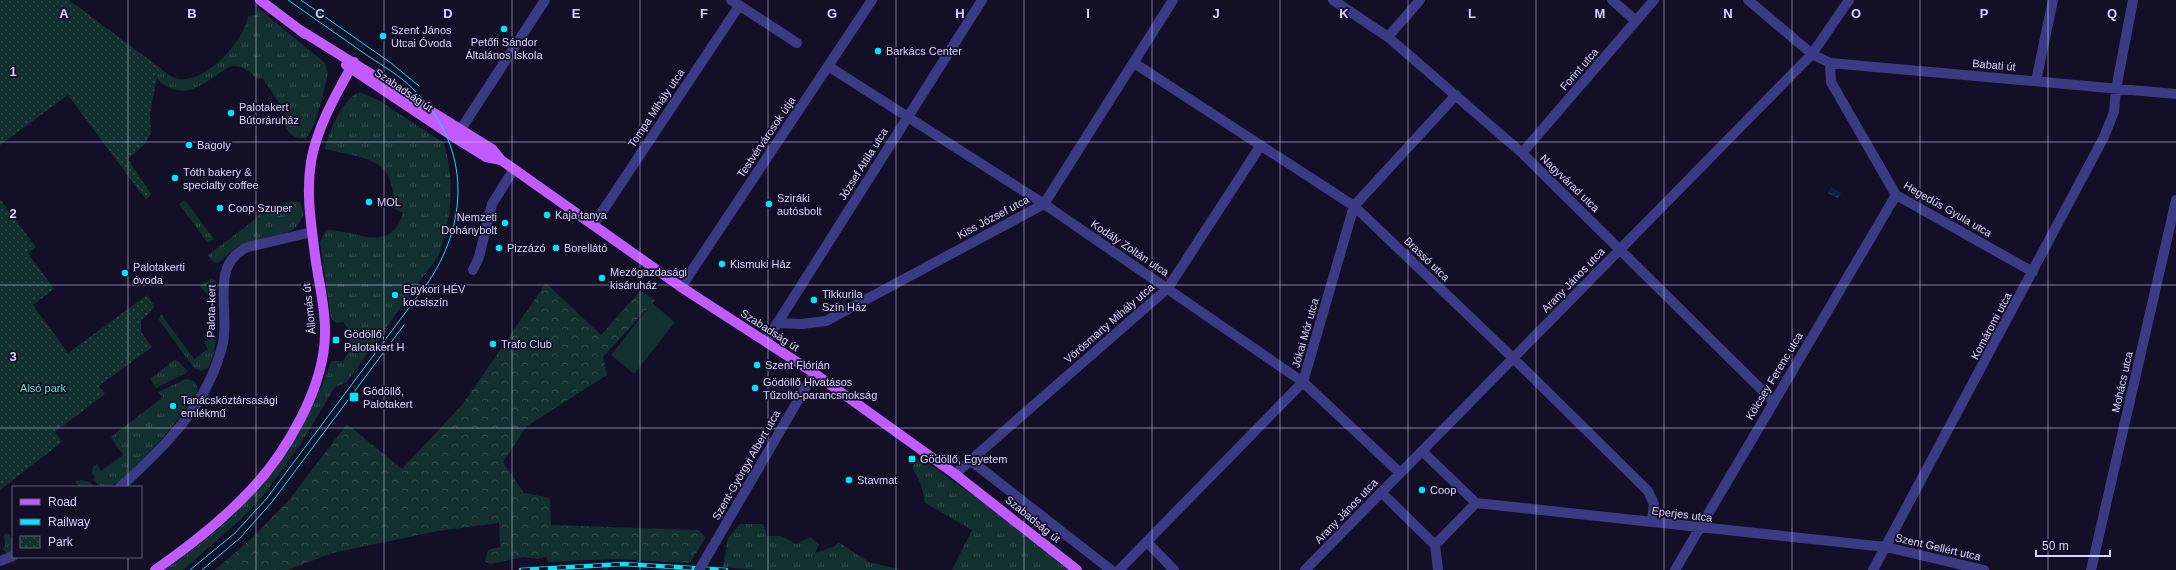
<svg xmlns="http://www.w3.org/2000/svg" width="2176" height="570" font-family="Helvetica,sans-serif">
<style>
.grass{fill:url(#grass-tufts)}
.forest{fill:url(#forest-crowns)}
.park{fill:url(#park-dots)}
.garden{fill:#12302f}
.water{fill:url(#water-waves)}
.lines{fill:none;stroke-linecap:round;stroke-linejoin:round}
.minor{stroke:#3d3a85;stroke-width:10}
.major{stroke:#c25bff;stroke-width:10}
.tram{stroke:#00e5ff;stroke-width:1}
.rail-casing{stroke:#00e5ff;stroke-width:4.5}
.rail{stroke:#130f26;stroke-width:3;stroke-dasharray:9;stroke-linecap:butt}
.minor-bridge{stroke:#3d3a85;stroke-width:10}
.grid{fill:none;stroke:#d9d4ff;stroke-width:1;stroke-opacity:0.55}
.poi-dot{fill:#00e5ff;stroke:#130f26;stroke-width:1.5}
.labels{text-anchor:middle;stroke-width:3.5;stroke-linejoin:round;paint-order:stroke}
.poi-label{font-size:11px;fill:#d9d4ff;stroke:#130f26;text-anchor:start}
.street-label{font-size:11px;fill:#d9d4ff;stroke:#130f26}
.park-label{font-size:11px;fill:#5fe0c0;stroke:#130f26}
.grid-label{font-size:13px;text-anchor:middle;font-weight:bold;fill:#d9d4ff;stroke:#130f26;stroke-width:3.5;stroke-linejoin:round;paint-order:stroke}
</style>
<defs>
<pattern id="grass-tufts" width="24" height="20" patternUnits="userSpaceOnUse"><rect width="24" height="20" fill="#12302f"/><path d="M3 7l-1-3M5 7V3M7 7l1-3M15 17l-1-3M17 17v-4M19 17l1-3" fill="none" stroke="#344d4e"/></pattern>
<pattern id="forest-crowns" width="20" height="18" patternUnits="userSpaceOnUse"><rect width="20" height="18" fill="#12302f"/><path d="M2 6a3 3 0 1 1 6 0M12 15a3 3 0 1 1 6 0" fill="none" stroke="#344d4e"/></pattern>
<pattern id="park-dots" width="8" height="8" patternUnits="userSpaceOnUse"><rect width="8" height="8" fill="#12302f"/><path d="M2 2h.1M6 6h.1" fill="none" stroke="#344d4e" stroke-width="1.8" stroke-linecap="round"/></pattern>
<pattern id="water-waves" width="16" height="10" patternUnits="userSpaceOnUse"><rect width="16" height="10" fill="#0c2248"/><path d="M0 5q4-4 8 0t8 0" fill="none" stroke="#2f4163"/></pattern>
</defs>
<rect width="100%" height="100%" fill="#130f26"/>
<!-- grass -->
<path class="grass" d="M 258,8 L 325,63 L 328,74 C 324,90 317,127 306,138 C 291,140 287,130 281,118 L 287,114 L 262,78 L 258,80 C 251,72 240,63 229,67 C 203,83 184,105 156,78 L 159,67 C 167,74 175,81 186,79 C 211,77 244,40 248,16 L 256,15 Z
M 360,92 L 378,100 L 444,143 C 455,184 452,215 439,255 L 346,383 L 335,387 L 300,445 L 263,496 L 242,518 L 183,570 L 164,570 C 199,546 236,518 262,483 C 271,472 278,460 286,448 C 305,420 321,393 331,361 L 343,361 L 348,353 L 351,333 L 343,322 L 336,323 L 331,319 L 320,242 L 326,230 C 355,229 390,256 403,213 L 395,209 C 393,197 393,182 386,172 C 374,156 343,154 325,149 C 328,134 344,96 360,92 Z
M 185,200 L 214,239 L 208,243 L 179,204 Z
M 290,201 L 300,202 L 304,214 L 298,225 L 291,231 L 238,246 L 218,263 L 213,262 L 208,255 L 248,225 L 264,210 Z
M 211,279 L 216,281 L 218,287 L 215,294 L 210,298 L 200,286 Z
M 161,314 L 194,359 L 208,349 L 204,342 L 214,335 L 216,336 L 214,354 L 208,368 L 201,371 L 194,368 L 159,320 Z
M 174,360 L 178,361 L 188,372 L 156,388 L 150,379 Z
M 186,379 L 194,381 L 198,388 C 195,405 125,483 109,487 C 102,489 97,484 93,479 L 95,477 L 92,473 L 93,467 L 97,464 L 101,471 L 123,455 L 111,437 L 163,397 L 158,392 Z
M 920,458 L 1014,524 L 1068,570 L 952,570 L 972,530 L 925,503 L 921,484 L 912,467 Z
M 81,480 L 90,482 L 94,487 L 79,487 L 75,481 Z
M 740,524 L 763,524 L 767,536 L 781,536 L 796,544 L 810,537 L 819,544 L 815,553 L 835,546 L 838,542 L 869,562 L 901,570 L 755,570 L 723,567 L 728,538 Z
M 7,533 L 13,539 L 13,552 L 7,553 L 2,548 L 5,546 L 4,535 Z"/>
<!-- forest -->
<path class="forest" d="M 546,283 L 601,335 L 640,291 L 655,300 L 603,357 L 607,375 L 527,426 L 503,462 L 524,493 L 550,498 L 551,525 L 698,530 L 706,537 L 690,563 L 614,559 L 548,562 L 546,557 L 538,559 L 524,557 L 490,564 L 485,561 L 488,550 L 500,547 L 499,523 L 438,531 L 332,553 L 288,570 L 215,570 L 252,538 L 289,500 L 347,424 L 402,469 L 462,405 Z"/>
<!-- park -->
<path class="park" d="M 0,0 L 69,0 L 159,67 L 150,113 L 151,132 L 146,143 L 128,159 L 151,194 L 146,200 L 68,95 L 0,145 Z
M 0,199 L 36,247 L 28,253 L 54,289 L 33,305 L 68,353 L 147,295 L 154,305 L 153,309 L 141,321 L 141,332 L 152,347 L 99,386 L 105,394 L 55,432 L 62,442 L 0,490 Z"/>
<!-- garden -->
<path class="garden" d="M 652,303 L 675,322 L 634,374 L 611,355 Z"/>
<!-- water -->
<path class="water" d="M 1831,187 L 1841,193 L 1838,198 L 1828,193 Z"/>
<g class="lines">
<!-- minor -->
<path class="minor" d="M 731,0 L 797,43
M 1333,0 L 1388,37 L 1522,153 L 1773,401
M 1612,0 L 1636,21
M 1748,0 L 1812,54 L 1830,63 L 2176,94
M 1388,37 L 1420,0
M 1134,63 L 1354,206 L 1513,358 L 1648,491 L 1654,504 L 1652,522
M 1830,63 L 1831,82 L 1896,195 L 2033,272
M 828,66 L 1044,204 L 1303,382 L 1400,473
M 2036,81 L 2053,0
M 461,129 L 545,0
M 1522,153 L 1654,0
M 594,224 L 739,6
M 473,270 L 479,257 L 492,204 L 514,169
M 681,287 L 872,0
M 777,323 L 802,324 L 826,321 L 1044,204 L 1173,0
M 766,341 L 982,0
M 1422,451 L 1476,503 L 1435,545
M 970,460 L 1111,570
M 955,474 L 1168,288 L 1261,145
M 120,487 C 165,447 209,403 223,343 C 230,310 209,264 248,247 L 312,232
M 1381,492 L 1435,545 L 1438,570
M 1476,503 L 1886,547 L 1984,570
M 716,541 L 814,373
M 1147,542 L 1174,570
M 0,561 L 13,556
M 1119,570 L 1303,382 L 1354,206 L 1456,95
M 1305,570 L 1812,54 L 1849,0
M 1675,570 L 1896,195
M 1873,570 L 2104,137 L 2114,112 L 2116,89 L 2133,0
M 2091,570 L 2176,200"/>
<!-- major -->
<path class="major" d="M 260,0 L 305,34
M 300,30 L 492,149 L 501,160 L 681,287 L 814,373 L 955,474 L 1077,570
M 346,65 L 457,139 L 486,157 L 501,160
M 155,570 C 187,548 219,523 246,495 C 285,456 326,386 325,330 C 325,305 318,279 315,255 C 311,224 306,193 311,162 C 317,126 337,93 354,62"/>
<!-- tram -->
<path class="tram" d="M 301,0 L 391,63 L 419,86
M 190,570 L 235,533 L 267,498 L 429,281 C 471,217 469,142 412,88 C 399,75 383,66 368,56 C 341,37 315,19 288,0
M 202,570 L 240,538 L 272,502 L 404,325"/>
<defs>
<path id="rail" d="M 521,570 L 623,564 L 726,570"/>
</defs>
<!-- rail casing -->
<use href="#rail" class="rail-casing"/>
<!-- rail -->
<use href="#rail" class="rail"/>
<!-- minor-bridge -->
<path class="minor-bridge" d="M 699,570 L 716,541"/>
</g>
<!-- grid -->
<path class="grid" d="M 128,0 L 128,487M 256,0 L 256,570M 384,0 L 384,570M 512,0 L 512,570M 640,0 L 640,570M 768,0 L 768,570M 896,0 L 896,570M 1024,0 L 1024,570M 1152,0 L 1152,570M 1280,0 L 1280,570M 1408,0 L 1408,570M 1536,0 L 1536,570M 1664,0 L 1664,570M 1792,0 L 1792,570M 1920,0 L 1920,570M 2048,0 L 2048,570M 0,142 L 2176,142M 0,285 L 2176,285M 0,428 L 2176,428M 128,557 L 128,570"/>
<!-- markers -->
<g class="poi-dot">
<circle cx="504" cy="29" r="4"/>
<circle cx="383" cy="36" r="4"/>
<circle cx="878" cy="51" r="4"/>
<circle cx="231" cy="113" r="4"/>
<circle cx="189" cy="145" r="4"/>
<circle cx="175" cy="178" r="4"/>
<circle cx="369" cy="202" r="4"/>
<circle cx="769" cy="204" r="4"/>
<circle cx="220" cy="208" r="4"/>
<circle cx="547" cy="215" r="4"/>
<circle cx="505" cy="223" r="4"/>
<circle cx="499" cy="248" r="4"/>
<circle cx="556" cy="248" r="4"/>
<circle cx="722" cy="264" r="4"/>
<circle cx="125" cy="273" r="4"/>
<circle cx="602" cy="278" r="4"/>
<circle cx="395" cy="295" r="4"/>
<circle cx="814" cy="300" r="4"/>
<rect x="332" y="336" width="8" height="8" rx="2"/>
<circle cx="493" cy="344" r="4"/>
<circle cx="757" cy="365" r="4"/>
<circle cx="755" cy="388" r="4"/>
<rect x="349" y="392" width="10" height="10" rx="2"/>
<circle cx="173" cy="406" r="4"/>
<rect x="908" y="455" width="8" height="8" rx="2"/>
<circle cx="849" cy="480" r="4"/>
<circle cx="1422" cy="490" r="4"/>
</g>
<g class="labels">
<!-- poi labels -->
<g class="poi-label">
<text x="391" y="34">Szent János<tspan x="391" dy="13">Utcai Óvoda</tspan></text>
<text x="504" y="46" text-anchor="middle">Petőfi Sándor<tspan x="504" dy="13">Általános Iskola</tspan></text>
<text x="886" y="55">Barkács Center</text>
<text x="239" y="111">Palotakert<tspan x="239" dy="13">Bútoráruház</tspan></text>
<text x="197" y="149">Bagoly</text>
<text x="183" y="176">Tóth bakery &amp;<tspan x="183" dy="13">specialty coffee</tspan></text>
<text x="777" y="202">Sziráki<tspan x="777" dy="13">autósbolt</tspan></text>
<text x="377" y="206">MOL</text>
<text x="228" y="212">Coop Szuper</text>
<text x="555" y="219">Kaja tanya</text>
<text x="497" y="221" text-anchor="end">Nemzeti<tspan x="497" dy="13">Dohánybolt</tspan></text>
<text x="507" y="252">Pizzázó</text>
<text x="564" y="252">Borellátó</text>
<text x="730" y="268">Kismuki Ház</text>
<text x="133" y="271">Palotakerti<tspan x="133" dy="13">óvoda</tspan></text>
<text x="610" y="276">Mezőgazdasági<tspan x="610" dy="13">kisáruház</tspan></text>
<text x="403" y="293">Egykori HÉV<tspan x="403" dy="13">kocsiszín</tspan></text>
<text x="822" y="298">Tikkurila<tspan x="822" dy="13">Szín Ház</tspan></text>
<text x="344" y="338">Gödöllő,<tspan x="344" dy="13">Palotakert H</tspan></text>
<text x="501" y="348">Trafo Club</text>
<text x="765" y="369">Szent Flórián</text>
<text x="763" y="386">Gödöllő Hivatásos<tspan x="763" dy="13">Tűzoltó-parancsnokság</tspan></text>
<text x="363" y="395">Gödöllő,<tspan x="363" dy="13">Palotakert</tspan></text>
<text x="181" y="404">Tanácsköztársasági<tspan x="181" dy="13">emlékmű</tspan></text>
<text x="920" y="463">Gödöllő, Egyetem</text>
<text x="857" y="484">Stavmat</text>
<text x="1430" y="494">Coop</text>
</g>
<!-- street labels -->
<g class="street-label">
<text transform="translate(1994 65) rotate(5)" y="4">Babati út</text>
<text transform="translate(1579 69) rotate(-49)" y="4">Forint utca</text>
<text transform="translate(404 90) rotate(34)" y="4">Szabadság út</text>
<text transform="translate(656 108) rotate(-56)" y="4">Tompa Mihály utca</text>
<text transform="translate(766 137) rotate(-56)" y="4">Testvérvárosok útja</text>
<text transform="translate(863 164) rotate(-58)" y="4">József Attila utca</text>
<text transform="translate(1570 183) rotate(44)" y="4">Nagyvárad utca</text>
<text transform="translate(1948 209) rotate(30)" y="4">Hegedűs Gyula utca</text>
<text transform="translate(993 217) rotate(-28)" y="4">Kiss József utca</text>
<text transform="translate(1130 248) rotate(34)" y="4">Kodály Zoltán utca</text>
<text transform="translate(1427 259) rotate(44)" y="4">Brassó utca</text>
<text transform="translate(1573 280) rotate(-46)" y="4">Arany János utca</text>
<text transform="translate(309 309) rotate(-96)" y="4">Állomás út</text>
<text transform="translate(211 311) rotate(-89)" y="4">Palota-kert</text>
<text transform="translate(1109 323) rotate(-41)" y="4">Vörösmarty Mihály utca</text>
<text transform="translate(1991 326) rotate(-62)" y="4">Komáromi utca</text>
<text transform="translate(770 330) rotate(33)" y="4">Szabadság út</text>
<text transform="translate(1305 333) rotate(-74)" y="4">Jókai Mór utca</text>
<text transform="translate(1774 376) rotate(-59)" y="4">Kölcsey Ferenc utca</text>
<text transform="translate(2122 382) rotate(-77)" y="4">Mohács utca</text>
<text transform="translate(746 465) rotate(-60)" y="4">Szent-Györgyi Albert utca</text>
<text transform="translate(1346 511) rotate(-46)" y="4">Arany János utca</text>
<text transform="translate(1682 514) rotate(7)" y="4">Eperjes utca</text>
<text transform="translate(1033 519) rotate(39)" y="4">Szabadság út</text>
<text transform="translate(1938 547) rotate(13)" y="4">Szent Gellért utca</text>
</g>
<!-- park labels -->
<g class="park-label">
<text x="43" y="392">Alsó park</text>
</g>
</g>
<g class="grid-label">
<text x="64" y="18">A</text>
<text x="192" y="18">B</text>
<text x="320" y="18">C</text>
<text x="448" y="18">D</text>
<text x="576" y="18">E</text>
<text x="704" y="18">F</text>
<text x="832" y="18">G</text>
<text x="960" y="18">H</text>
<text x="1088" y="18">I</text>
<text x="1216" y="18">J</text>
<text x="1344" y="18">K</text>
<text x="1472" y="18">L</text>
<text x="1600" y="18">M</text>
<text x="1728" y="18">N</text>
<text x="1856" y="18">O</text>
<text x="1984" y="18">P</text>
<text x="2112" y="18">Q</text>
<text x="13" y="76">1</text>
<text x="13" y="218">2</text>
<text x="13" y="361">3</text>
</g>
<!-- legend -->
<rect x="12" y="486" width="130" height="72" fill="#130f26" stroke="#625e7d"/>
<rect x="20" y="499" width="20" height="6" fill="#c25bff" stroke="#625e7d"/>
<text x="48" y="506" font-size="12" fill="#d9d4ff">Road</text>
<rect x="20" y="519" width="20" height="6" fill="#00e5ff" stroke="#625e7d"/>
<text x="48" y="526" font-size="12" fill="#d9d4ff">Railway</text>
<rect x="20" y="536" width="20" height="12" fill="url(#park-dots)" stroke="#625e7d"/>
<text x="48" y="546" font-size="12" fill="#d9d4ff">Park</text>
<!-- scale -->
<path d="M2036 550v6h74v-6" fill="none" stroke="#d9d4ff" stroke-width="2"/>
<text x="2042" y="550" font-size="12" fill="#d9d4ff" stroke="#130f26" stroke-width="3" paint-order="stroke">50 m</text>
</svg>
